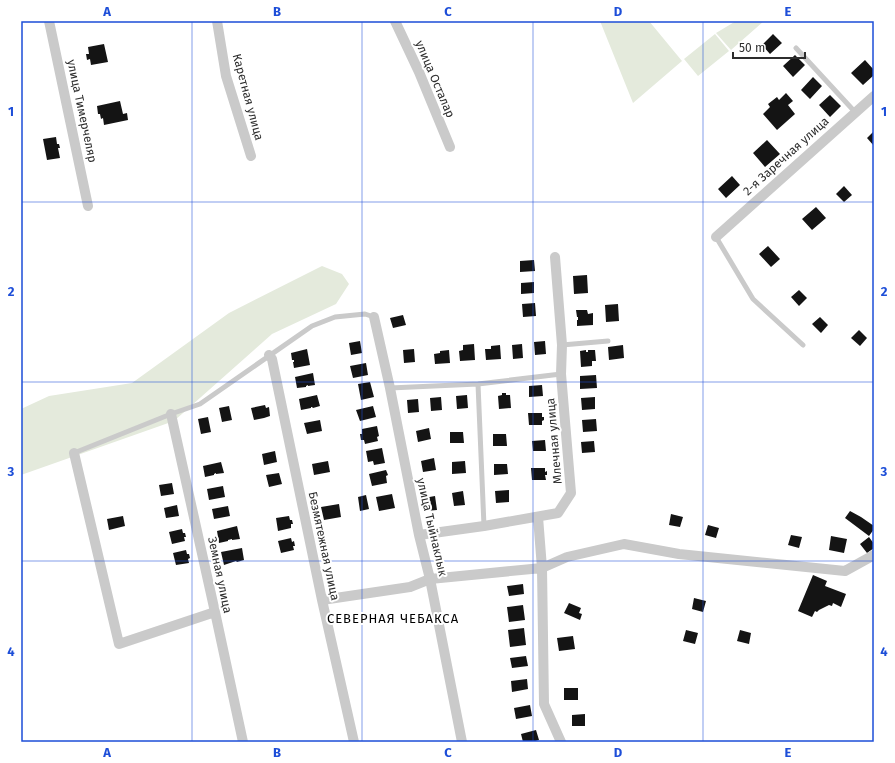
<svg xmlns="http://www.w3.org/2000/svg" width="895" height="763" font-family="'Fira Sans',sans-serif">
<style>
.green{fill:#e4eadc}
.building{fill:#141414}
.lines{fill:none;stroke-linecap:round;stroke-linejoin:round}
.lane{stroke:#cacaca;stroke-width:5}
.street{stroke:#cacaca;stroke-width:10}
.grid{fill:none;stroke:#1d4ed8;stroke-width:1;stroke-opacity:0.55}
.labels{text-anchor:middle;stroke-width:4;stroke-linejoin:round;paint-order:stroke}
.street-label{font-size:12px;fill:#2d2d2d;stroke:#fff}
.neighbourhood-label{font-size:13px;letter-spacing:1px;fill:#000;stroke:#fff}
.neatline{fill:none;stroke:#1d4ed8;stroke-width:1.5}
.grid-label{font-size:13px;text-anchor:middle;font-weight:bold;fill:#1d4ed8}
</style>
<rect width="100%" height="100%" fill="#fff"/>
<!-- green -->
<path class="green" d="M 600,21 L 649,21 L 682,61 L 633,103 Z
M 736,21 L 764,21 L 731,50 L 716,33 Z
M 715,34 L 729,51 L 698,76 L 684,59 Z
M 322,266 L 342,274 L 349,284 L 336,304 L 272,334 L 174,421 L 21,475 L 21,409 L 49,396 L 132,383 L 229,313 Z"/>
<!-- building -->
<path class="building" d="M 773,34 L 782,43 L 770,54 L 762,45 Z
M 104,44 L 108,62 L 91,65 L 90,59 L 87,60 L 86,54 L 89,54 L 88,47 Z
M 795,55 L 805,65 L 793,77 L 783,66 Z
M 865,60 L 874,70 L 874,75 L 863,85 L 851,73 Z
M 813,77 L 822,86 L 810,99 L 801,90 Z
M 786,93 L 793,101 L 788,105 L 795,114 L 777,130 L 763,114 L 770,107 L 768,104 L 777,97 L 779,100 Z
M 830,95 L 841,106 L 830,117 L 819,105 Z
M 120,101 L 123,114 L 127,113 L 128,120 L 104,125 L 103,118 L 101,119 L 100,114 L 98,114 L 97,106 Z
M 874,131 L 874,146 L 867,138 Z
M 56,137 L 57,144 L 59,144 L 60,148 L 58,148 L 60,158 L 47,160 L 43,139 Z
M 767,140 L 780,154 L 765,167 L 753,153 Z
M 732,176 L 740,185 L 726,198 L 718,189 Z
M 844,186 L 852,195 L 844,202 L 836,194 Z
M 816,207 L 826,218 L 812,230 L 802,219 Z
M 768,246 L 780,259 L 771,267 L 759,254 Z
M 534,260 L 535,271 L 520,272 L 520,261 Z
M 587,275 L 588,293 L 574,294 L 573,276 Z
M 534,282 L 534,293 L 521,294 L 521,283 Z
M 799,290 L 807,298 L 799,306 L 791,297 Z
M 535,303 L 536,316 L 523,317 L 522,304 Z
M 618,304 L 619,321 L 606,322 L 605,305 Z
M 576,310 L 587,310 L 588,314 L 593,313 L 593,325 L 577,326 L 577,320 L 578,320 L 578,317 L 577,317 Z
M 403,315 L 406,325 L 393,328 L 390,318 Z
M 820,317 L 828,325 L 821,333 L 812,324 Z
M 859,330 L 867,338 L 860,346 L 851,338 Z
M 360,341 L 362,353 L 351,355 L 349,343 Z
M 545,341 L 546,354 L 535,355 L 534,342 Z
M 474,344 L 475,360 L 460,361 L 459,351 L 463,350 L 463,345 Z
M 522,344 L 523,358 L 513,359 L 512,345 Z
M 500,345 L 501,359 L 486,360 L 485,349 L 491,349 L 491,346 Z
M 623,345 L 624,358 L 609,360 L 608,347 Z
M 307,349 L 310,365 L 294,368 L 293,362 L 294,362 L 294,360 L 292,360 L 291,353 Z
M 414,349 L 415,362 L 404,363 L 403,350 Z
M 449,350 L 450,363 L 435,364 L 434,354 L 440,353 L 440,351 Z
M 586,350 L 586,352 L 588,352 L 588,350 L 595,350 L 596,361 L 592,361 L 592,366 L 581,367 L 580,351 Z
M 366,363 L 368,375 L 353,378 L 350,366 Z
M 313,373 L 315,385 L 308,386 L 308,385 L 306,386 L 306,387 L 297,388 L 295,377 Z
M 596,375 L 597,388 L 580,389 L 580,376 Z
M 370,382 L 374,397 L 361,400 L 358,384 Z
M 542,385 L 543,396 L 529,397 L 529,386 Z
M 502,393 L 506,393 L 506,395 L 510,395 L 511,408 L 499,409 L 498,396 L 502,395 Z
M 317,395 L 320,406 L 313,408 L 312,407 L 311,407 L 311,408 L 301,410 L 299,399 Z
M 467,395 L 468,408 L 457,409 L 456,396 Z
M 441,397 L 442,410 L 431,411 L 430,398 Z
M 595,397 L 595,409 L 582,410 L 581,398 Z
M 418,399 L 419,412 L 408,413 L 407,400 Z
M 265,405 L 266,408 L 269,407 L 270,416 L 264,418 L 254,420 L 251,408 Z
M 229,406 L 232,420 L 222,422 L 219,408 Z
M 373,406 L 376,417 L 360,421 L 356,410 Z
M 528,413 L 542,413 L 542,417 L 544,417 L 544,420 L 542,421 L 542,425 L 529,425 Z
M 208,417 L 211,432 L 201,434 L 198,419 Z
M 596,419 L 597,431 L 583,432 L 582,420 Z
M 320,420 L 322,431 L 307,434 L 304,423 Z
M 377,426 L 379,436 L 377,437 L 378,441 L 365,444 L 364,440 L 361,440 L 360,434 L 362,434 L 362,429 Z
M 429,428 L 431,439 L 418,442 L 416,431 Z
M 450,432 L 463,432 L 464,443 L 450,443 Z
M 493,434 L 506,434 L 507,446 L 493,446 Z
M 545,440 L 546,451 L 533,451 L 532,441 Z
M 594,441 L 595,452 L 582,453 L 581,442 Z
M 382,448 L 385,463 L 374,465 L 373,461 L 368,462 L 366,451 Z
M 275,451 L 277,462 L 264,465 L 262,454 Z
M 434,458 L 436,470 L 423,472 L 421,461 Z
M 328,461 L 330,472 L 314,475 L 312,464 Z
M 465,461 L 466,473 L 452,474 L 452,462 Z
M 221,462 L 224,473 L 216,474 L 216,473 L 214,474 L 214,475 L 205,477 L 203,466 Z
M 494,464 L 507,464 L 508,474 L 494,475 Z
M 531,468 L 545,468 L 545,472 L 547,471 L 547,475 L 545,475 L 546,480 L 532,480 Z
M 386,470 L 388,475 L 386,476 L 387,483 L 372,486 L 369,474 Z
M 279,473 L 282,484 L 269,487 L 266,475 Z
M 172,483 L 174,494 L 161,496 L 159,485 Z
M 223,486 L 225,497 L 209,500 L 207,489 Z
M 509,490 L 509,502 L 496,503 L 495,491 Z
M 463,491 L 465,505 L 454,506 L 452,493 Z
M 392,494 L 395,508 L 379,511 L 376,497 Z
M 366,495 L 369,509 L 360,511 L 358,497 Z
M 435,496 L 437,510 L 426,511 L 424,498 Z
M 339,504 L 341,517 L 324,520 L 321,507 Z
M 177,505 L 179,516 L 166,518 L 164,508 Z
M 228,506 L 230,516 L 214,519 L 212,509 Z
M 850,511 L 861,517 L 874,526 L 874,529 L 869,536 L 845,518 Z
M 671,514 L 683,517 L 680,527 L 669,525 Z
M 123,516 L 125,526 L 109,530 L 107,519 Z
M 289,516 L 290,520 L 292,520 L 293,524 L 291,524 L 291,528 L 278,531 L 276,518 Z
M 708,525 L 719,528 L 716,538 L 705,535 Z
M 237,526 L 240,539 L 232,540 L 232,539 L 228,540 L 228,541 L 219,543 L 217,531 Z
M 182,529 L 183,533 L 185,533 L 186,537 L 184,537 L 185,541 L 172,544 L 169,532 Z
M 791,535 L 802,537 L 799,548 L 788,545 Z
M 831,536 L 847,539 L 844,553 L 829,550 Z
M 869,537 L 874,544 L 874,548 L 867,553 L 860,544 Z
M 291,538 L 292,542 L 294,541 L 295,546 L 293,546 L 294,550 L 281,553 L 278,541 Z
M 242,548 L 244,560 L 237,562 L 236,561 L 224,565 L 221,552 Z
M 186,550 L 187,554 L 189,554 L 190,558 L 188,559 L 189,563 L 176,565 L 173,553 Z
M 813,575 L 827,581 L 825,586 L 846,594 L 841,607 L 833,603 L 832,606 L 829,605 L 819,610 L 817,612 L 815,611 L 812,617 L 798,611 Z
M 523,584 L 524,594 L 509,596 L 507,586 Z
M 694,598 L 706,601 L 703,612 L 692,609 Z
M 569,603 L 581,608 L 579,613 L 582,614 L 580,620 L 564,613 Z
M 523,605 L 525,620 L 509,622 L 507,607 Z
M 524,628 L 526,645 L 510,647 L 508,630 Z
M 686,630 L 698,633 L 695,644 L 683,641 Z
M 740,630 L 751,633 L 749,644 L 737,641 Z
M 573,636 L 575,649 L 559,651 L 557,638 Z
M 526,656 L 528,666 L 512,668 L 510,658 Z
M 527,679 L 528,689 L 512,692 L 511,681 Z
M 564,688 L 578,688 L 578,700 L 564,700 Z
M 530,705 L 532,716 L 516,719 L 514,708 Z
M 585,714 L 585,726 L 572,726 L 572,715 Z
M 536,730 L 539,740 L 532,742 L 523,742 L 521,734 Z"/>
<g class="lines">
<!-- lane -->
<path class="lane" d="M 796,48 L 855,112
M 716,237 L 753,299 L 803,345
M 562,345 L 608,341
M 478,384 L 484,526
M 390,388 L 478,384 L 561,374
M 74,453 L 171,414 L 200,404 L 312,326 L 335,317 L 365,314 L 374,317"/>
<!-- street -->
<path class="street" d="M 49,21 L 88,206
M 217,21 L 226,76 L 251,156
M 395,21 L 419,72 L 450,147
M 716,237 L 874,96
M 374,317 L 390,388 L 419,535 L 430,579 L 462,742
M 269,355 L 272,359 L 322,600 L 354,742
M 171,414 L 215,612 L 243,742
M 74,453 L 119,644 L 215,612
M 538,517 L 542,568 L 544,704 L 561,742
M 419,535 L 484,526 L 558,513 L 571,493 L 561,374 L 562,345 L 555,257
M 322,600 L 410,587 L 430,579 L 542,568 L 567,557 L 624,544 L 679,554 L 845,571 L 874,555"/>
</g>
<!-- grid -->
<path class="grid" d="M 192,21 L 192,742M 362,21 L 362,742M 533,21 L 533,742M 703,21 L 703,742M 21,202 L 874,202M 21,382 L 874,382M 21,561 L 874,561"/>
<g class="labels">
<!-- street labels -->
<g class="street-label">
<text transform="translate(435 79) rotate(67)" y="4">улица Осталар</text>
<text transform="translate(248 97) rotate(75)" y="4">Каретная улица</text>
<text transform="translate(82 111) rotate(78)" y="4">улица Тимерчеляр</text>
<text transform="translate(786 156) rotate(-42)" y="4">2-я Заречная улица</text>
<text transform="translate(554 441) rotate(-95)" y="4">Млечная улица</text>
<text transform="translate(432 527) rotate(77)" y="4">улица Тыйнаклык</text>
<text transform="translate(324 546) rotate(78)" y="4">Безмятежная улица</text>
<text transform="translate(220 575) rotate(78)" y="4">Земная улица</text>
</g>
<!-- neighbourhood labels -->
<g class="neighbourhood-label">
<text x="393" y="623">СЕВЕРНАЯ ЧЕБАКСА</text>
</g>
</g>
<!-- border -->
<rect width="895" height="763" fill="none" stroke="#ffffff" stroke-width="44"/>
<!-- scale -->
<path d="M733 52v6h72v-6" fill="none" stroke="#2d2d2d" stroke-width="2"/>
<text x="739" y="52" font-size="12" fill="#2d2d2d" stroke="#ffffff" stroke-width="3" paint-order="stroke">50 m</text>
<rect x="22" y="22" width="851" height="719" class="neatline"/>
<g class="grid-label">
<text x="107" y="16">A</text>
<text x="277" y="16">B</text>
<text x="448" y="16">C</text>
<text x="618" y="16">D</text>
<text x="788" y="16">E</text>
<text x="11" y="116">1</text>
<text x="884" y="116">1</text>
<text x="11" y="296">2</text>
<text x="884" y="296">2</text>
<text x="11" y="476">3</text>
<text x="884" y="476">3</text>
<text x="11" y="656">4</text>
<text x="884" y="656">4</text>
<text x="107" y="757">A</text>
<text x="277" y="757">B</text>
<text x="448" y="757">C</text>
<text x="618" y="757">D</text>
<text x="788" y="757">E</text>
</g>
</svg>
